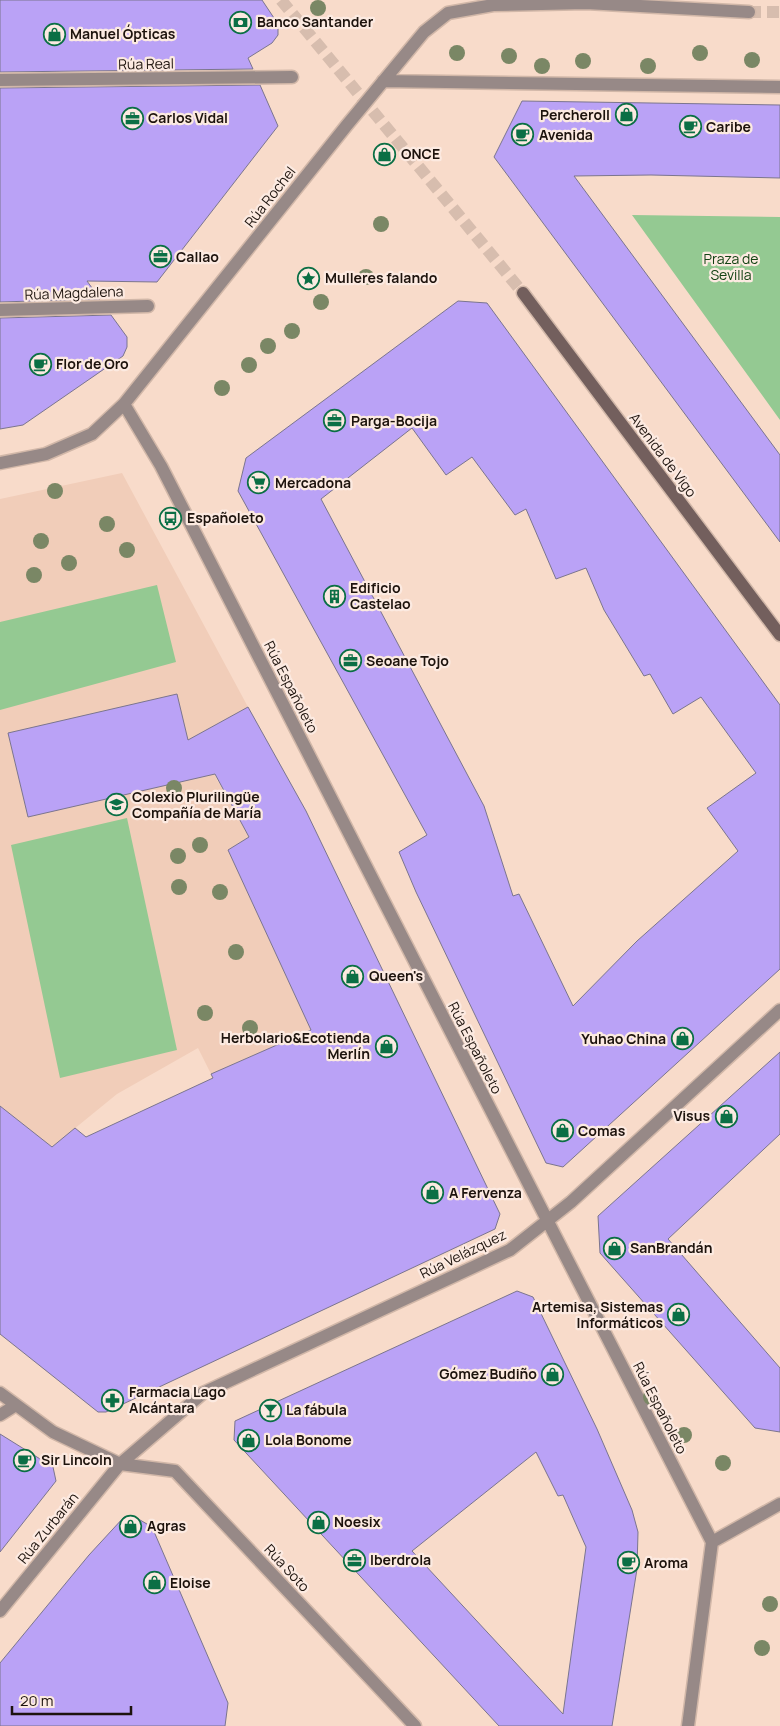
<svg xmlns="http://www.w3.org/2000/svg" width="780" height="1726" font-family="Manrope,sans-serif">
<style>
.built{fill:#f1cdb9}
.green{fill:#94c992}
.building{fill:#baa2f6;stroke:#7b758e;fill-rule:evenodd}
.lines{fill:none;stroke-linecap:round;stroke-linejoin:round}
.street-tunnel{stroke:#d7bdae;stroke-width:12;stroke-dasharray:12 6;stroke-linecap:butt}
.secondary-tunnel{stroke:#d7bdae;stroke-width:12;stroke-dasharray:12 6;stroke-linecap:butt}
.street-casing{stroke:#d1b7a8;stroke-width:15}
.secondary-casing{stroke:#d1b7a8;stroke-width:15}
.street{stroke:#978987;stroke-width:12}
.secondary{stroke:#735f5d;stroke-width:12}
.tree{fill:#7a8765}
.labels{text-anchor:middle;stroke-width:4.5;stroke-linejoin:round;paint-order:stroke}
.poi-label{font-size:14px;font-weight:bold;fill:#1d130d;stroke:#fceae1;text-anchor:start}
.street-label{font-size:14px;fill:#1d130d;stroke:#fceae1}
.park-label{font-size:14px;fill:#134213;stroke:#fceae1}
</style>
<rect width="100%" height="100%" fill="#f8dbca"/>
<!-- built -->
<path class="built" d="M 122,473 L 248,707 L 185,742 L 210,767 L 249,837 L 228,850 L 311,1030 L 211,1074 L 198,1048 L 117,1094 L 52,1147 L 0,1106 L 0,499 Z"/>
<!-- green -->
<path class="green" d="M 632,215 L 780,217 L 780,420 Z
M 157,585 L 176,662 L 0,710 L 0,622 Z
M 127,818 L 177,1050 L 60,1078 L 11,845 Z"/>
<!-- building -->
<path class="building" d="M 0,0 L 262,0 L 278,24 L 278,35 L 272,43 L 248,58 L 253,69 L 0,72 Z
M 260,85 L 278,126 L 157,282 L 87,281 L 100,299 L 0,302 L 0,88 Z
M 522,101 L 780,105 L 780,178 L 651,175 L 574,176 L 780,455 L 780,542 L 494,157 Z
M 458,301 L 487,303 L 780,705 L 780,969 L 563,1167 L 546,1163 L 416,892 L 399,852 L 427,835 L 238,491 L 246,458 ZM 412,428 L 446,475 L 472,457 L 515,515 L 526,509 L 556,579 L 586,568 L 604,610 L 644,676 L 650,674 L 673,714 L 701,697 L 756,773 L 707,808 L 738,851 L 637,941 L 573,1006 L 519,894 L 513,896 L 484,806 L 321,499 Z
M 111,315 L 127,337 L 127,347 L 123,356 L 23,425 L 0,429 L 0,318 Z
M 177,694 L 188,740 L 248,707 L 306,811 L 500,1214 L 495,1229 L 106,1412 L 98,1412 L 0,1334 L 0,1106 L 52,1147 L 75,1128 L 86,1137 L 213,1078 L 211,1074 L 311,1030 L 228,850 L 249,837 L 215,774 L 28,817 L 8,733 Z
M 780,1052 L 780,1134 L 668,1239 L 780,1368 L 780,1432 L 755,1428 L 600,1253 L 598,1216 Z
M 517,1291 L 533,1297 L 597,1429 L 632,1510 L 638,1532 L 637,1569 L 612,1726 L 499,1726 L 234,1440 L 235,1421 ZM 536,1452 L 558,1496 L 563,1495 L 586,1547 L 563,1714 L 412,1551 Z
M 0,1434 L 53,1467 L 56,1481 L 0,1552 Z
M 124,1517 L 135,1517 L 152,1527 L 228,1703 L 225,1726 L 0,1726 L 0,1663 L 89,1555 Z"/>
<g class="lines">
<!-- street-tunnel -->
<path class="street-tunnel" d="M 749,12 L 780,12"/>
<!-- secondary-tunnel -->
<path class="secondary-tunnel" d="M 281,0 L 523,293"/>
<defs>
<path id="street" d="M 0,80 L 292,77
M 383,81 L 780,87
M 0,310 L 148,306
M 124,404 L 161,466 L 712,1542 L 688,1726
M 0,463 L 46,454 L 92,434 L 124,404 L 347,125 L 424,32 L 448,13 L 493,5 L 586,3 L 749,12
M 0,1393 L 53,1432 L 120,1464 L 175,1471 L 415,1726
M 0,1415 L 16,1405
M 712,1542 L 780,1504
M 0,1611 L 120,1464 L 203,1393 L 510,1250 L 571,1202 L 780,1010"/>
<path id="secondary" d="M 523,293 L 780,635"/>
</defs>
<!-- street casing -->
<use href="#street" class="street-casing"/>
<!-- secondary casing -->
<use href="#secondary" class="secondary-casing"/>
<!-- street -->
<use href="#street" class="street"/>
<!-- secondary -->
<use href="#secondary" class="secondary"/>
</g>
<!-- trees -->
<g class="tree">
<circle cx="318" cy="8" r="8"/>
<circle cx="457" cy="53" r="8"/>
<circle cx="700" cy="53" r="8"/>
<circle cx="509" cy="56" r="8"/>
<circle cx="752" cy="60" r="8"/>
<circle cx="583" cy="61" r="8"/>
<circle cx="542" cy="66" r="8"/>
<circle cx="648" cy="66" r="8"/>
<circle cx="381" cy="224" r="8"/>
<circle cx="366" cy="277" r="8"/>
<circle cx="321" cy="302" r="8"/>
<circle cx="292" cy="331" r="8"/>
<circle cx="268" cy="346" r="8"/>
<circle cx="249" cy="365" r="8"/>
<circle cx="222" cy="388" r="8"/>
<circle cx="55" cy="491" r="8"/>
<circle cx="107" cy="524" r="8"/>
<circle cx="41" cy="541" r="8"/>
<circle cx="127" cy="550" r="8"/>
<circle cx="69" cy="563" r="8"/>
<circle cx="34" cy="575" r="8"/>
<circle cx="174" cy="788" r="8"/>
<circle cx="200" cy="845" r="8"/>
<circle cx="178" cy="856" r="8"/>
<circle cx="179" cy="887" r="8"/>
<circle cx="220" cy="892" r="8"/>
<circle cx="236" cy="952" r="8"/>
<circle cx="205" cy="1013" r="8"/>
<circle cx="250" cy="1028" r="8"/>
<circle cx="651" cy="1397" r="8"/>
<circle cx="684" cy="1435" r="8"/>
<circle cx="723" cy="1463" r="8"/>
<circle cx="770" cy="1604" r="8"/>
<circle cx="762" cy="1648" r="8"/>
</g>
<!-- icons -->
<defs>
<symbol id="bank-ring" viewBox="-11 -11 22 22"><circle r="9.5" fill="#fceae1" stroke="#0b6f45" stroke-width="1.5"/><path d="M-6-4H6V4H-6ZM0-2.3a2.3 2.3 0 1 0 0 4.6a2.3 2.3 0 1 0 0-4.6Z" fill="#0b6f45"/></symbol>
<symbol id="shop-ring" viewBox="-11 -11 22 22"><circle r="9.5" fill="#fceae1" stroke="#0b6f45" stroke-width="1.5"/><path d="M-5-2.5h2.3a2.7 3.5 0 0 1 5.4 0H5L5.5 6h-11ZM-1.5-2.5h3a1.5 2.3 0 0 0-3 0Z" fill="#0b6f45"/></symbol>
<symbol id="office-ring" viewBox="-11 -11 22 22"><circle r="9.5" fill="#fceae1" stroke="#0b6f45" stroke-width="1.5"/><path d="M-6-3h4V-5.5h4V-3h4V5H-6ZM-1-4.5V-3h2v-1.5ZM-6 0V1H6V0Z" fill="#0b6f45"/></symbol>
<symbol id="cafe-ring" viewBox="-11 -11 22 22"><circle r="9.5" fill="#fceae1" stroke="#0b6f45" stroke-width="1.5"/><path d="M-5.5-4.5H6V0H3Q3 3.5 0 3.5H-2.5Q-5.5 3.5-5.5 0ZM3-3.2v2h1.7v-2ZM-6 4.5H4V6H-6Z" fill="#0b6f45"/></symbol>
<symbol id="sight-ring" viewBox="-11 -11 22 22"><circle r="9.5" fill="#fceae1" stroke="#0b6f45" stroke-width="1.5"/><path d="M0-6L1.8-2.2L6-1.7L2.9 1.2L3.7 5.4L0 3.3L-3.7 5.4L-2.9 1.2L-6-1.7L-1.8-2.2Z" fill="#0b6f45"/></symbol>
<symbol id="supermarket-ring" viewBox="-11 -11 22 22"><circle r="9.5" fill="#fceae1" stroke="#0b6f45" stroke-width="1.5"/><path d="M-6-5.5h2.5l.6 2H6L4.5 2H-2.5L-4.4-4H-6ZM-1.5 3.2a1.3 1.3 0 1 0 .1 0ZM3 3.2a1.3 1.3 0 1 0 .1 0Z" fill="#0b6f45"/></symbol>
<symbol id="bus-ring" viewBox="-11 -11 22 22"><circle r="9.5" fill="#fceae1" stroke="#0b6f45" stroke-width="1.5"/><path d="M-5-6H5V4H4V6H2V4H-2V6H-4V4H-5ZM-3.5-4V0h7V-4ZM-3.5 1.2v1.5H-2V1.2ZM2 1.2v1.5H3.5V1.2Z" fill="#0b6f45"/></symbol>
<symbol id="building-ring" viewBox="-11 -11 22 22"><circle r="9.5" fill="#fceae1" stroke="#0b6f45" stroke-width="1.5"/><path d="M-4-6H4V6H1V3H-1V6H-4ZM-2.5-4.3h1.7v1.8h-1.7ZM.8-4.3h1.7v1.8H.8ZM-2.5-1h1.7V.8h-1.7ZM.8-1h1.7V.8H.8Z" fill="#0b6f45"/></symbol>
<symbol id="school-ring" viewBox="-11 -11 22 22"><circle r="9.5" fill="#fceae1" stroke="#0b6f45" stroke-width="1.5"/><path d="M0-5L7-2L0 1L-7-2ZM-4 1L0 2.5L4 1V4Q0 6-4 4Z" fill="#0b6f45"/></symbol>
<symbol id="pharmacy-ring" viewBox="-11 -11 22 22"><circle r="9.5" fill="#fceae1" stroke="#0b6f45" stroke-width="1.5"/><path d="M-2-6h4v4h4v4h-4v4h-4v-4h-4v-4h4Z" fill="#0b6f45"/></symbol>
<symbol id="bar-ring" viewBox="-11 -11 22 22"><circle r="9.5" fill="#fceae1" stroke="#0b6f45" stroke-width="1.5"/><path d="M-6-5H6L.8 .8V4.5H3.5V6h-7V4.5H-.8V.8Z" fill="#0b6f45"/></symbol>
</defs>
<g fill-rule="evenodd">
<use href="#bank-ring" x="228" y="10" width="25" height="25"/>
<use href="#shop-ring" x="42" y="22" width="25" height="25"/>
<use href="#shop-ring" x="614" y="102" width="25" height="25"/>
<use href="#office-ring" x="120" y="106" width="25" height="25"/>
<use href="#cafe-ring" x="678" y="114" width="25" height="25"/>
<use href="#cafe-ring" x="510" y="122" width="25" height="25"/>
<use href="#shop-ring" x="372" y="142" width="25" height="25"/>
<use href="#office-ring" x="148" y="244" width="25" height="25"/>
<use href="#sight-ring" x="296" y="266" width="25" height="25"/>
<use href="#cafe-ring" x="28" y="352" width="25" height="25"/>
<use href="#office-ring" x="322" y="408" width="25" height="25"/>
<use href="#supermarket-ring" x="246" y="470" width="25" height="25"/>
<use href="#bus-ring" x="158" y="506" width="25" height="25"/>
<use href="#building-ring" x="322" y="584" width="25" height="25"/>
<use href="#office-ring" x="338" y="648" width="25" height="25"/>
<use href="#school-ring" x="104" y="792" width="25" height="25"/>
<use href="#shop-ring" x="340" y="964" width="25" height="25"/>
<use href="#shop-ring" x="670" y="1026" width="25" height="25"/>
<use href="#shop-ring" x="374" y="1034" width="25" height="25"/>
<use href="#shop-ring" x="714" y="1104" width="25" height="25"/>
<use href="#shop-ring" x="550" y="1118" width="25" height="25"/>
<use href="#shop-ring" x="420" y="1180" width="25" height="25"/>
<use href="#shop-ring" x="602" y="1236" width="25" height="25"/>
<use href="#shop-ring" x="666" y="1302" width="25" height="25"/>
<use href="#shop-ring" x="540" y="1362" width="25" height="25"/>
<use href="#pharmacy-ring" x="100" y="1388" width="25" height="25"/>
<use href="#bar-ring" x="258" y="1398" width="25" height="25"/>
<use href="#shop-ring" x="236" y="1428" width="25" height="25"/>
<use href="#cafe-ring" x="12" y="1448" width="25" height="25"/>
<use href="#shop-ring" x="306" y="1510" width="25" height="25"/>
<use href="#shop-ring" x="118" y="1514" width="25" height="25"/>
<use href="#office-ring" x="342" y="1548" width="25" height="25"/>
<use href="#cafe-ring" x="616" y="1550" width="25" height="25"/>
<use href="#shop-ring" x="142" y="1570" width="25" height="25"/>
</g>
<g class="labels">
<!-- poi labels -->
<g class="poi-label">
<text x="257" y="27">Banco Santander</text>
<text x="70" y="39">Manuel Ópticas</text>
<text x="610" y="120" text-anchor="end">Percheroll</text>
<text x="148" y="123">Carlos Vidal</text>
<text x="706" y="132">Caribe</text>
<text x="539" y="140">Avenida</text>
<text x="401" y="159">ONCE</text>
<text x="176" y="262">Callao</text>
<text x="325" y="283">Mulleres falando</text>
<text x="56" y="369">Flor de Oro</text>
<text x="351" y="426">Parga-Bocija</text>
<text x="275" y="488">Mercadona</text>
<text x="187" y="523">Españoleto</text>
<text x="350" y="593">Edificio<tspan x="350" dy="16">Castelao</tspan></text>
<text x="366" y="666">Seoane Tojo</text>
<text x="132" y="802">Colexio Plurilingüe<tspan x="132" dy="16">Compañía de María</tspan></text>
<text x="369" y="981">Queen's</text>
<text x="370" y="1043" text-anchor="end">Herbolario&amp;Ecotienda<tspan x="370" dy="16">Merlín</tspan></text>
<text x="666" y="1044" text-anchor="end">Yuhao China</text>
<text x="710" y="1121" text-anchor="end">Visus</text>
<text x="578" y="1136">Comas</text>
<text x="449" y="1198">A Fervenza</text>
<text x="630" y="1253">SanBrandán</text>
<text x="663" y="1312" text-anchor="end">Artemisa, Sistemas<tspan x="663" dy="16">Informáticos</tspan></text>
<text x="537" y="1379" text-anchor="end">Gómez Budiño</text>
<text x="129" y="1397">Farmacia Lago<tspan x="129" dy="16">Alcántara</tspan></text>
<text x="286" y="1415">La fábula</text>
<text x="265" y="1445">Lola Bonome</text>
<text x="41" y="1465">Sir Lincoln</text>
<text x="334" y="1527">Noesix</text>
<text x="147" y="1531">Agras</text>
<text x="370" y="1565">Iberdrola</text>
<text x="644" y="1568">Aroma</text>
<text x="170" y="1588">Eloise</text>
</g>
<!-- street labels -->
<g class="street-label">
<text transform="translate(146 64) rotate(-1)" y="5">Rúa Real</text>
<text transform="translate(270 197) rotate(-52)" y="5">Rúa Rochel</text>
<text transform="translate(74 293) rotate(-2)" y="5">Rúa Magdalena</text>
<text transform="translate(663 455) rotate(53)" y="5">Avenida de Vigo</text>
<text transform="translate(291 687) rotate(63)" y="5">Rúa Españoleto</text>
<text transform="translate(475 1048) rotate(63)" y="5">Rúa Españoleto</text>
<text transform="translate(463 1254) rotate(-26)" y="5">Rúa Velázquez</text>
<text transform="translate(660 1408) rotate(63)" y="5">Rúa Españoleto</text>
<text transform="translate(48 1528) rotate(-51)" y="5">Rúa Zurbarán</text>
<text transform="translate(287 1568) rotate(47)" y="5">Rúa Soto</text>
</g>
<!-- park labels -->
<g class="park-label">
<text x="731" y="264">Praza de<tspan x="731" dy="16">Sevilla</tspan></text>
</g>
</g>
<!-- scale -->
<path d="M12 1706v8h119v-8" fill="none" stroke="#1d130d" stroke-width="2.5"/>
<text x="20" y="1706" font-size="15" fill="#1d130d" stroke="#fceae1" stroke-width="4" paint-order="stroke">20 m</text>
</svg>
